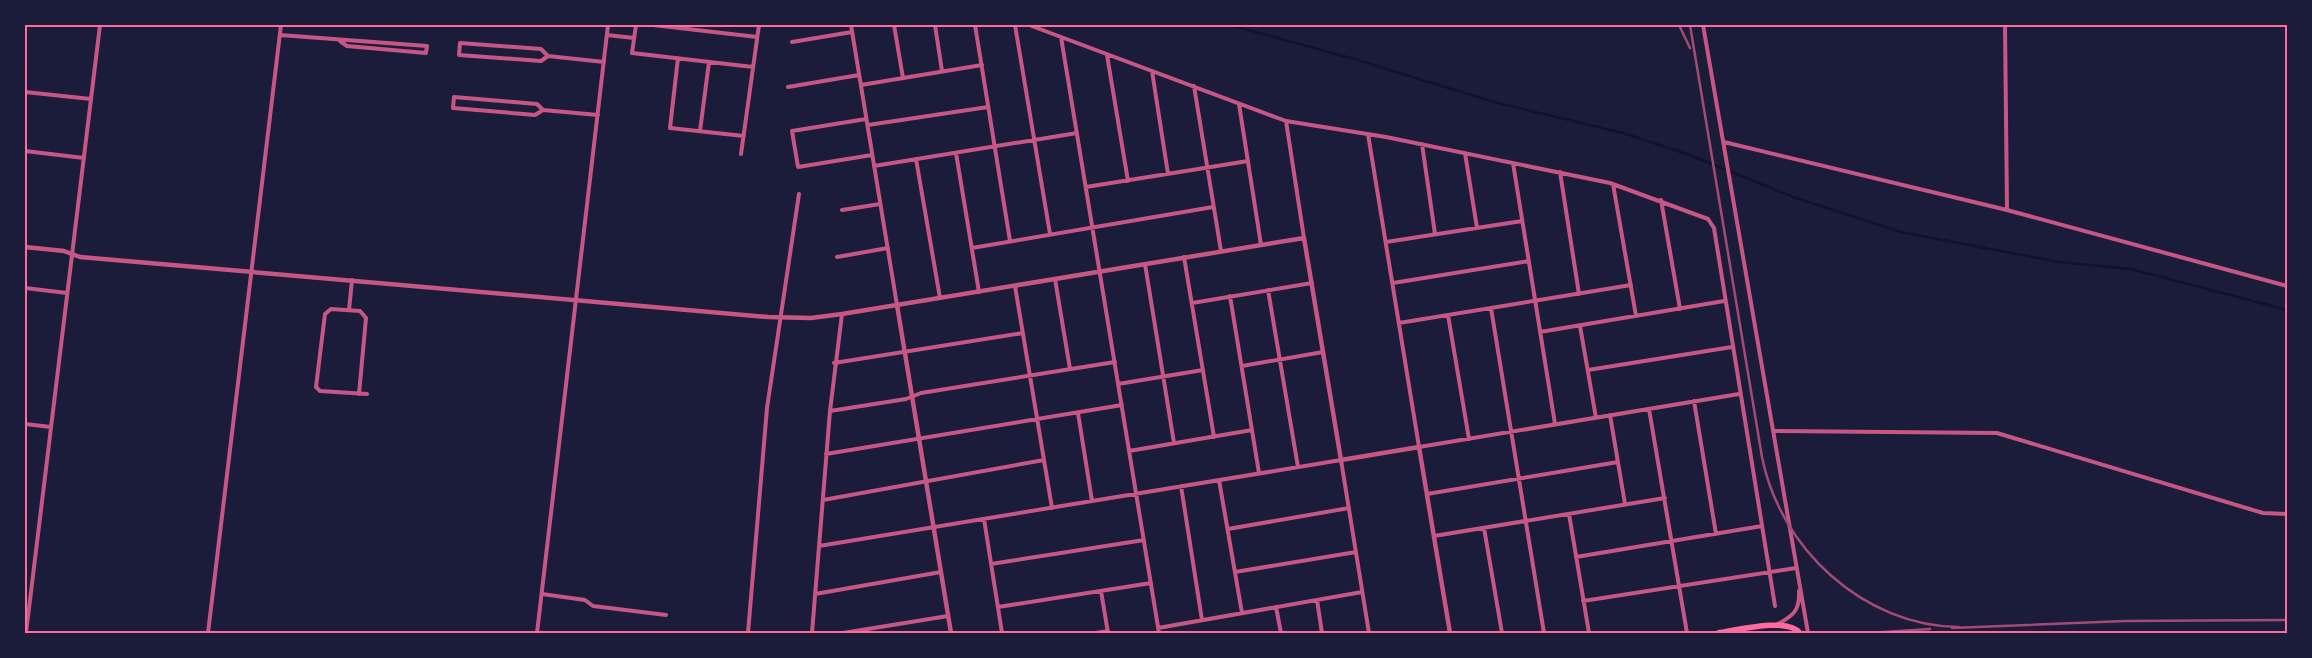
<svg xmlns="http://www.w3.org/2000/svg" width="2312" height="658" font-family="Overpass,sans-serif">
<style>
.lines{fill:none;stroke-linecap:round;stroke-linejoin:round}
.stream{stroke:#12122b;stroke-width:2.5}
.minor{stroke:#c65784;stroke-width:4}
.tertiary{stroke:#c65784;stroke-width:4.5}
.primary{stroke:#ff6b9d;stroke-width:5.5}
.rail{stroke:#a44b75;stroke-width:2.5}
.neatline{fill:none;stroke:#ff6b9d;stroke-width:2}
</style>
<rect width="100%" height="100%" fill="#1b1b3a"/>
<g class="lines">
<!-- stream -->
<path class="stream" d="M 1230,25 L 1354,59 L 1494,102 L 1623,133 L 1690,155 L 1793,197 L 1901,232 L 2059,262 L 2131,269 L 2287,310"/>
<!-- minor -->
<path class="minor" d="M 636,25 L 632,53 L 753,67
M 653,25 L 757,37
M 851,25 L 897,305
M 894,25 L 903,78
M 935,25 L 942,71
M 975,25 L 1010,241
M 1015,25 L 1050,234
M 1029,25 L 1286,121 L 1386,137 L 1610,183 L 1708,219 L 1714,228 L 1775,606
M 1703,25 L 1808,633
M 2005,25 L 2007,210
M 280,35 L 427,46 L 426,53 L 347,46 L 340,41
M 607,35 L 634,38
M 1061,37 L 1159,633
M 792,42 L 852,32
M 460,43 L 541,49 L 548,56 L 541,61 L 459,55 Z
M 1107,55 L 1128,181
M 548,56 L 604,62
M 678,58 L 670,128 L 744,136
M 1152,71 L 1168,174
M 861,85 L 982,65
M 1194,86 L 1221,251
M 788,87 L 859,75
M 25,92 L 91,99
M 454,97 L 537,104 L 543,110 L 535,115 L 453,108 Z
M 1239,104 L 1261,245
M 543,110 L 598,115
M 866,119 L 792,131 L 798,167 L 872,155
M 1286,121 L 1304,238
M 868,125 L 988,107
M 700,131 L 709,62
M 1368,134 L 1419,447 L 1739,394
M 1724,142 L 2007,210 L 2287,286
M 1422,144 L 1435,234
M 25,151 L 84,158
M 956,153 L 979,292
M 1465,153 L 1477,228
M 741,154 L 759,25
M 916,159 L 940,298
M 1513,163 L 1555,424
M 874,166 L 1077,133
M 1560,172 L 1579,294
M 1613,184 L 1636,316
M 1086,187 L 1248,161
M 1661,200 L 1680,309
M 842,210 L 880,204
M 1386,242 L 1522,221
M 972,248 L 1213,207
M 837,257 L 888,248
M 1184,257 L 1214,437
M 1145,264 L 1174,443
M 1055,279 L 1070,369
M 1393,283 L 1529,261
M 1015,286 L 1052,508
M 25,288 L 67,293
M 1268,290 L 1298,467
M 1230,296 L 1259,473
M 1192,303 L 1312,283
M 1491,308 L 1544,633
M 349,310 L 352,280
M 1448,315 L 1469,439
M 1399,323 L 1631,285
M 1580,326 L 1596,418
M 1540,332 L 1724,301
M 834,363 L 1023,333
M 1242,366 L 1323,352
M 1588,370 L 1732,347
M 1118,384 L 1203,370
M 359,394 L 366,318 L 360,311 L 331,309 L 325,314 L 316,387 L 320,391 L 367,394
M 1694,401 L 1716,534
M 1649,409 L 1687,633
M 830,411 L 906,399 L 921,393 L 1115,362
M 1078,413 L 1092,501
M 1610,415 L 1625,504
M 25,424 L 51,427
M 1775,431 L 1997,433 L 2263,513 L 2287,514
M 1129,451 L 1252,430
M 826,454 L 1122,405
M 1219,480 L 1242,613
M 1181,486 L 1202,620
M 1427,494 L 1618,462
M 823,500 L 1044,460
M 1569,514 L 1589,633
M 984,519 L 1002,633
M 1484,528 L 1502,633
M 1228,529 L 1349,508
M 1434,536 L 1665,498
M 819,546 L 1341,460 L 1369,633
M 1576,557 L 1762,526
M 991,564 L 1144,540
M 1235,572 L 1356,552
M 1101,591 L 1108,633
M 542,594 L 585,600 L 593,606 L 666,615
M 815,594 L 941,572
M 1317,600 L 1322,633
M 1583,601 L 1796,568
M 998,607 L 1151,583
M 1276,607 L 1281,633
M 1776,625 C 1793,616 1800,611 1799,591
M 1158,628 L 1362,592
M 26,633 L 100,25
M 208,633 L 281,25
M 537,633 L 608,25
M 748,633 L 767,408 L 799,194
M 812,633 L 830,411 L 842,314
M 843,633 L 948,616
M 1096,633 L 1108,631"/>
<!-- tertiary -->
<path class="tertiary" d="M 25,247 L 64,251 L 80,257 L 768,317 L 811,318 L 842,314 L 1304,238 L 1341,460 L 1419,447 L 1450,633
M 897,305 L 951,633"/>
<!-- primary -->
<path class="primary" d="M 1718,633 C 1738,630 1787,617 1800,633"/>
<!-- rail -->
<path class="rail" d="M 1679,25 L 1690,48
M 1690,25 L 1762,457 C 1780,548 1863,626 1959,627
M 1952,628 L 2125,621 L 2287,620
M 1869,633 L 1930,629"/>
</g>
<!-- border -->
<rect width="2312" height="658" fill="none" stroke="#1b1b3a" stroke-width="52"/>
<rect x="26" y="26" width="2260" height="606" class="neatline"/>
</svg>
